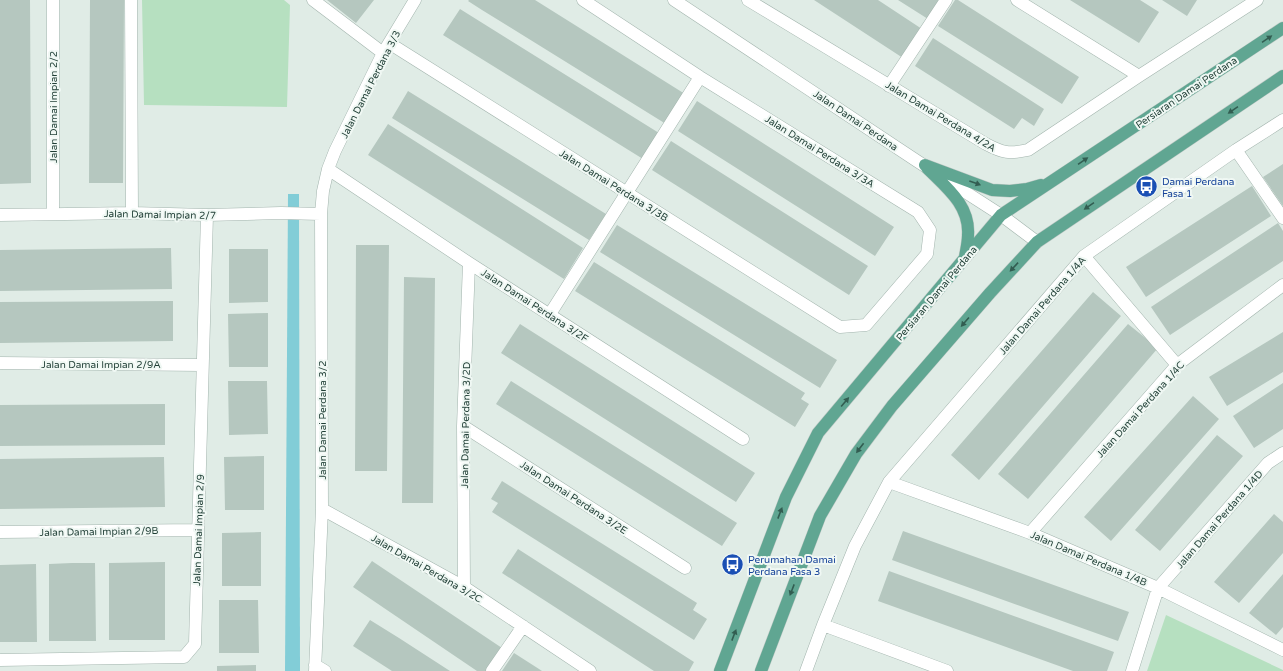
<svg xmlns="http://www.w3.org/2000/svg" width="1283" height="671" font-family="'Varela Round',sans-serif">
<style>
.green{fill:#b6e0c0}
.water{fill:#82cdd7}
.building{fill:#b5c7bf}
.lines{fill:none;stroke-linecap:round;stroke-linejoin:round}
.minor-casing{stroke:#a2b4ad;stroke-width:13}
.major-casing{stroke:#c0c9c6;stroke-width:13}
.minor{stroke:#fff;stroke-width:12}
.major{stroke:#60a692;stroke-width:12}
.oneway{fill:#325d51}
.labels{text-anchor:middle;stroke-width:4;stroke-linejoin:round;paint-order:stroke}
.street-label{font-size:10px;fill:#1f3e35;stroke:#f0f8f4}
.transit-label{font-size:10px;fill:#164399;stroke:#f0f8f4;text-anchor:start}
</style>
<rect width="100%" height="100%" fill="#e0ece6"/>
<!-- green -->
<path class="green" d="M 142,0 L 284,0 L 290,5 L 287,107 L 144,105 Z
M 1166,615 L 1283,670 L 1283,671 L 1147,671 Z"/>
<!-- water -->
<path class="water" d="M 288,194 L 299,194 L 300,671 L 285,671 Z"/>
<!-- building -->
<path class="building" d="M 0,0 L 30,0 L 31,183 L 0,184 Z
M 90,0 L 124,0 L 123,183 L 89,183 Z
M 327,0 L 374,0 L 356,23 Z
M 469,0 L 535,0 L 685,94 L 666,124 L 482,10 L 468,1 Z
M 814,0 L 878,0 L 922,29 L 903,58 Z
M 898,0 L 940,0 L 928,19 Z
M 955,0 L 958,0 L 1079,77 L 1062,104 L 938,26 Z
M 1070,0 L 1140,0 L 1159,12 L 1139,43 Z
M 1162,0 L 1197,0 L 1187,16 Z
M 460,9 L 659,133 L 643,159 L 443,35 Z
M 933,38 L 1044,109 L 1034,126 L 1022,118 L 1014,129 L 915,66 Z
M 408,91 L 606,214 L 589,240 L 392,118 Z
M 697,101 L 894,227 L 875,256 L 678,131 Z
M 388,124 L 583,248 L 564,279 L 368,155 Z
M 671,141 L 868,266 L 849,295 L 652,170 Z
M 1283,164 L 1283,206 L 1263,177 Z
M 1252,186 L 1271,216 L 1146,297 L 1126,267 Z
M 1278,223 L 1283,231 L 1283,261 L 1170,335 L 1151,307 Z
M 617,225 L 837,360 L 820,388 L 600,252 Z
M 356,245 L 389,245 L 387,471 L 355,471 Z
M 171,248 L 172,289 L 0,291 L 0,250 Z
M 229,249 L 268,249 L 268,302 L 229,303 Z
M 594,262 L 805,393 L 801,399 L 809,404 L 795,427 L 575,291 Z
M 404,277 L 435,278 L 433,503 L 402,503 Z
M 1093,292 L 1121,316 L 979,480 L 951,455 Z
M 173,301 L 173,341 L 0,343 L 0,302 Z
M 268,313 L 268,367 L 229,367 L 228,314 Z
M 520,324 L 755,473 L 736,502 L 501,353 Z
M 1128,324 L 1158,348 L 1028,499 L 998,474 Z
M 1283,332 L 1283,372 L 1227,406 L 1209,377 Z
M 228,381 L 267,381 L 268,434 L 229,435 Z
M 511,381 L 737,523 L 722,546 L 496,404 Z
M 1283,383 L 1283,429 L 1254,448 L 1233,416 Z
M 1193,396 L 1219,419 L 1111,541 L 1084,517 Z
M 165,404 L 165,445 L 0,446 L 0,405 Z
M 1217,435 L 1243,456 L 1160,551 L 1135,530 Z
M 264,456 L 264,510 L 225,510 L 224,457 Z
M 164,457 L 165,507 L 0,509 L 0,459 Z
M 502,481 L 697,603 L 693,610 L 707,619 L 694,640 L 492,512 L 498,503 L 491,499 Z
M 1274,514 L 1283,522 L 1283,553 L 1239,603 L 1214,582 Z
M 903,531 L 1129,612 L 1118,641 L 892,560 Z
M 261,532 L 261,586 L 222,586 L 222,533 Z
M 518,549 L 694,662 L 689,671 L 654,671 L 502,573 Z
M 372,561 L 502,648 L 486,671 L 477,671 L 353,587 Z
M 165,562 L 165,640 L 109,640 L 109,563 Z
M 72,563 L 95,563 L 96,641 L 49,641 L 49,564 Z
M 36,564 L 37,642 L 0,642 L 0,565 Z
M 889,571 L 1114,652 L 1107,671 L 1073,671 L 878,601 Z
M 1283,574 L 1283,627 L 1276,635 L 1249,613 Z
M 219,600 L 258,600 L 259,653 L 219,653 Z
M 370,620 L 399,638 L 450,671 L 392,671 L 353,646 Z
M 514,653 L 539,669 L 542,671 L 502,671 Z
M 256,665 L 256,671 L 217,671 L 217,666 Z"/>
<g class="lines">
<defs>
<path id="minor" d="M 131,0 L 132,213
M 313,0 L 383,53
M 674,0 L 917,161 L 1001,215 L 1037,242
M 748,0 L 986,144 C 1003,153 1009,154 1028,150 L 1139,76 L 1257,0
M 1017,0 L 1139,76
M 389,43 L 840,327 L 866,325 L 927,254 L 930,230 L 918,212 L 700,77 L 583,0
M 889,86 L 946,0
M 1236,150 L 1283,218
M 328,169 L 469,263 L 743,439
M 53,214 L 53,0
M 0,215 L 132,213 L 207,215 L 281,213 L 321,214
M 1084,256 L 1177,365
M 550,314 L 700,77
M 0,363 L 202,365
M 463,426 L 685,568
M 889,482 L 1030,533 L 1158,588 L 1283,650
M 322,509 L 464,587 L 590,671
M 0,532 L 198,530
M 1030,533 L 1177,365 L 1283,285
M 464,587 L 463,426 L 469,263
M 823,625 L 947,671
M 0,660 L 184,657 L 195,644 L 207,215
M 315,665 L 325,671
M 315,671 L 322,509 L 321,214 L 323,191 L 328,169 L 335,151 L 383,53 L 415,0
M 492,671 L 523,626
M 806,671 L 823,625 L 855,546 L 889,482 L 1084,256 L 1236,150 L 1283,120
M 1132,671 L 1158,588 L 1268,463 L 1283,453"/>
<path id="major" d="M 925,165 L 992,190 L 1010,191 L 1027,189 L 1041,185
M 927,168 C 946,187 970,205 968,235 C 968,243 966,250 965,257
M 720,671 L 786,497 L 818,433 L 1001,215 L 1283,28
M 761,671 L 820,516 L 856,454 L 892,406 L 990,293 L 1037,242 L 1283,76"/>
</defs>
<!-- minor casing -->
<use href="#minor" class="minor-casing"/>
<!-- major casing -->
<use href="#major" class="major-casing"/>
<!-- minor -->
<use href="#minor" class="minor"/>
<!-- major -->
<use href="#major" class="major"/>
</g>
<!-- one-way arrows -->
<defs><path id="oneway-solid" d="M-6-.8H1V-3.2L6.5 0L1 3.2V.8H-6Z"/></defs>
<g class="oneway">
<use href="#oneway-solid" transform="translate(1267 39) rotate(-34)"/>
<use href="#oneway-solid" transform="translate(1233 110) rotate(146)"/>
<use href="#oneway-solid" transform="translate(1083 161) rotate(-34)"/>
<use href="#oneway-solid" transform="translate(975 183) rotate(20)"/>
<use href="#oneway-solid" transform="translate(1089 206) rotate(146)"/>
<use href="#oneway-solid" transform="translate(1014 267) rotate(133)"/>
<use href="#oneway-solid" transform="translate(965 322) rotate(131)"/>
<use href="#oneway-solid" transform="translate(845 402) rotate(-50)"/>
<use href="#oneway-solid" transform="translate(860 448) rotate(127)"/>
<use href="#oneway-solid" transform="translate(780 513) rotate(-69)"/>
<use href="#oneway-solid" transform="translate(792 590) rotate(111)"/>
<use href="#oneway-solid" transform="translate(734 635) rotate(-69)"/>
</g>
<!-- icons -->
<defs>
<symbol id="bus-disc" viewBox="-11 -11 22 22"><circle r="9.5" fill="#1a4fb4" stroke="#f0f8f4"/><path d="M-5-6H5V4H4V6H2V4H-2V6H-4V4H-5ZM-3.5-4V0h7V-4ZM-3.5 1.2v1.5H-2V1.2ZM2 1.2v1.5H3.5V1.2Z" fill="#fff"/></symbol>
</defs>
<g fill-rule="evenodd">
<use href="#bus-disc" x="1134" y="174" width="25" height="25"/>
<use href="#bus-disc" x="720" y="552" width="25" height="25"/>
</g>
<g class="labels">
<!-- street labels -->
<g class="street-label">
<text transform="translate(370 84) rotate(-63)" y="4">Jalan Damai Perdana 3/3</text>
<text transform="translate(1186 92) rotate(-34)" y="4">Persiaran Damai Perdana</text>
<text transform="translate(53 107) rotate(-90)" y="4">Jalan Damai Impian 2/2</text>
<text transform="translate(941 116) rotate(31)" y="4">Jalan Damai Perdana 4/2A</text>
<text transform="translate(856 120) rotate(34)" y="4">Jalan Damai Perdana</text>
<text transform="translate(820 151) rotate(32)" y="4">Jalan Damai Perdana 3/3A</text>
<text transform="translate(614 185) rotate(32)" y="4">Jalan Damai Perdana 3/3B</text>
<text transform="translate(160 214) rotate(1)" y="4">Jalan Damai Impian 2/7</text>
<text transform="translate(936 293) rotate(-50)" y="4">Persiaran Damai Perdana</text>
<text transform="translate(535 305) rotate(33)" y="4">Jalan Damai Perdana 3/2F</text>
<text transform="translate(1042 305) rotate(-49)" y="4">Jalan Damai Perdana 1/4A</text>
<text x="101" y="368">Jalan Damai Impian 2/9A</text>
<text transform="translate(1140 409) rotate(-48)" y="4">Jalan Damai Perdana 1/4C</text>
<text transform="translate(322 420) rotate(-90)" y="4">Jalan Damai Perdana 3/2</text>
<text transform="translate(465 425) rotate(-89)" y="4">Jalan Damai Perdana 3/2D</text>
<text transform="translate(574 497) rotate(33)" y="4">Jalan Damai Perdana 3/2E</text>
<text transform="translate(1219 519) rotate(-49)" y="4">Jalan Damai Perdana 1/4D</text>
<text transform="translate(198 530) rotate(-88)" y="4">Jalan Damai Impian 2/9</text>
<text transform="translate(99 531) rotate(-1)" y="4">Jalan Damai Impian 2/9B</text>
<text transform="translate(1089 558) rotate(23)" y="4">Jalan Damai Perdana 1/4B</text>
<text transform="translate(427 568) rotate(30)" y="4">Jalan Damai Perdana 3/2C</text>
</g>
<!-- transit labels -->
<g class="transit-label">
<text x="1162" y="185">Damai Perdana<tspan x="1162" dy="12">Fasa 1</tspan></text>
<text x="748" y="563">Perumahan Damai<tspan x="748" dy="12">Perdana Fasa 3</tspan></text>
</g>
</g>
</svg>
